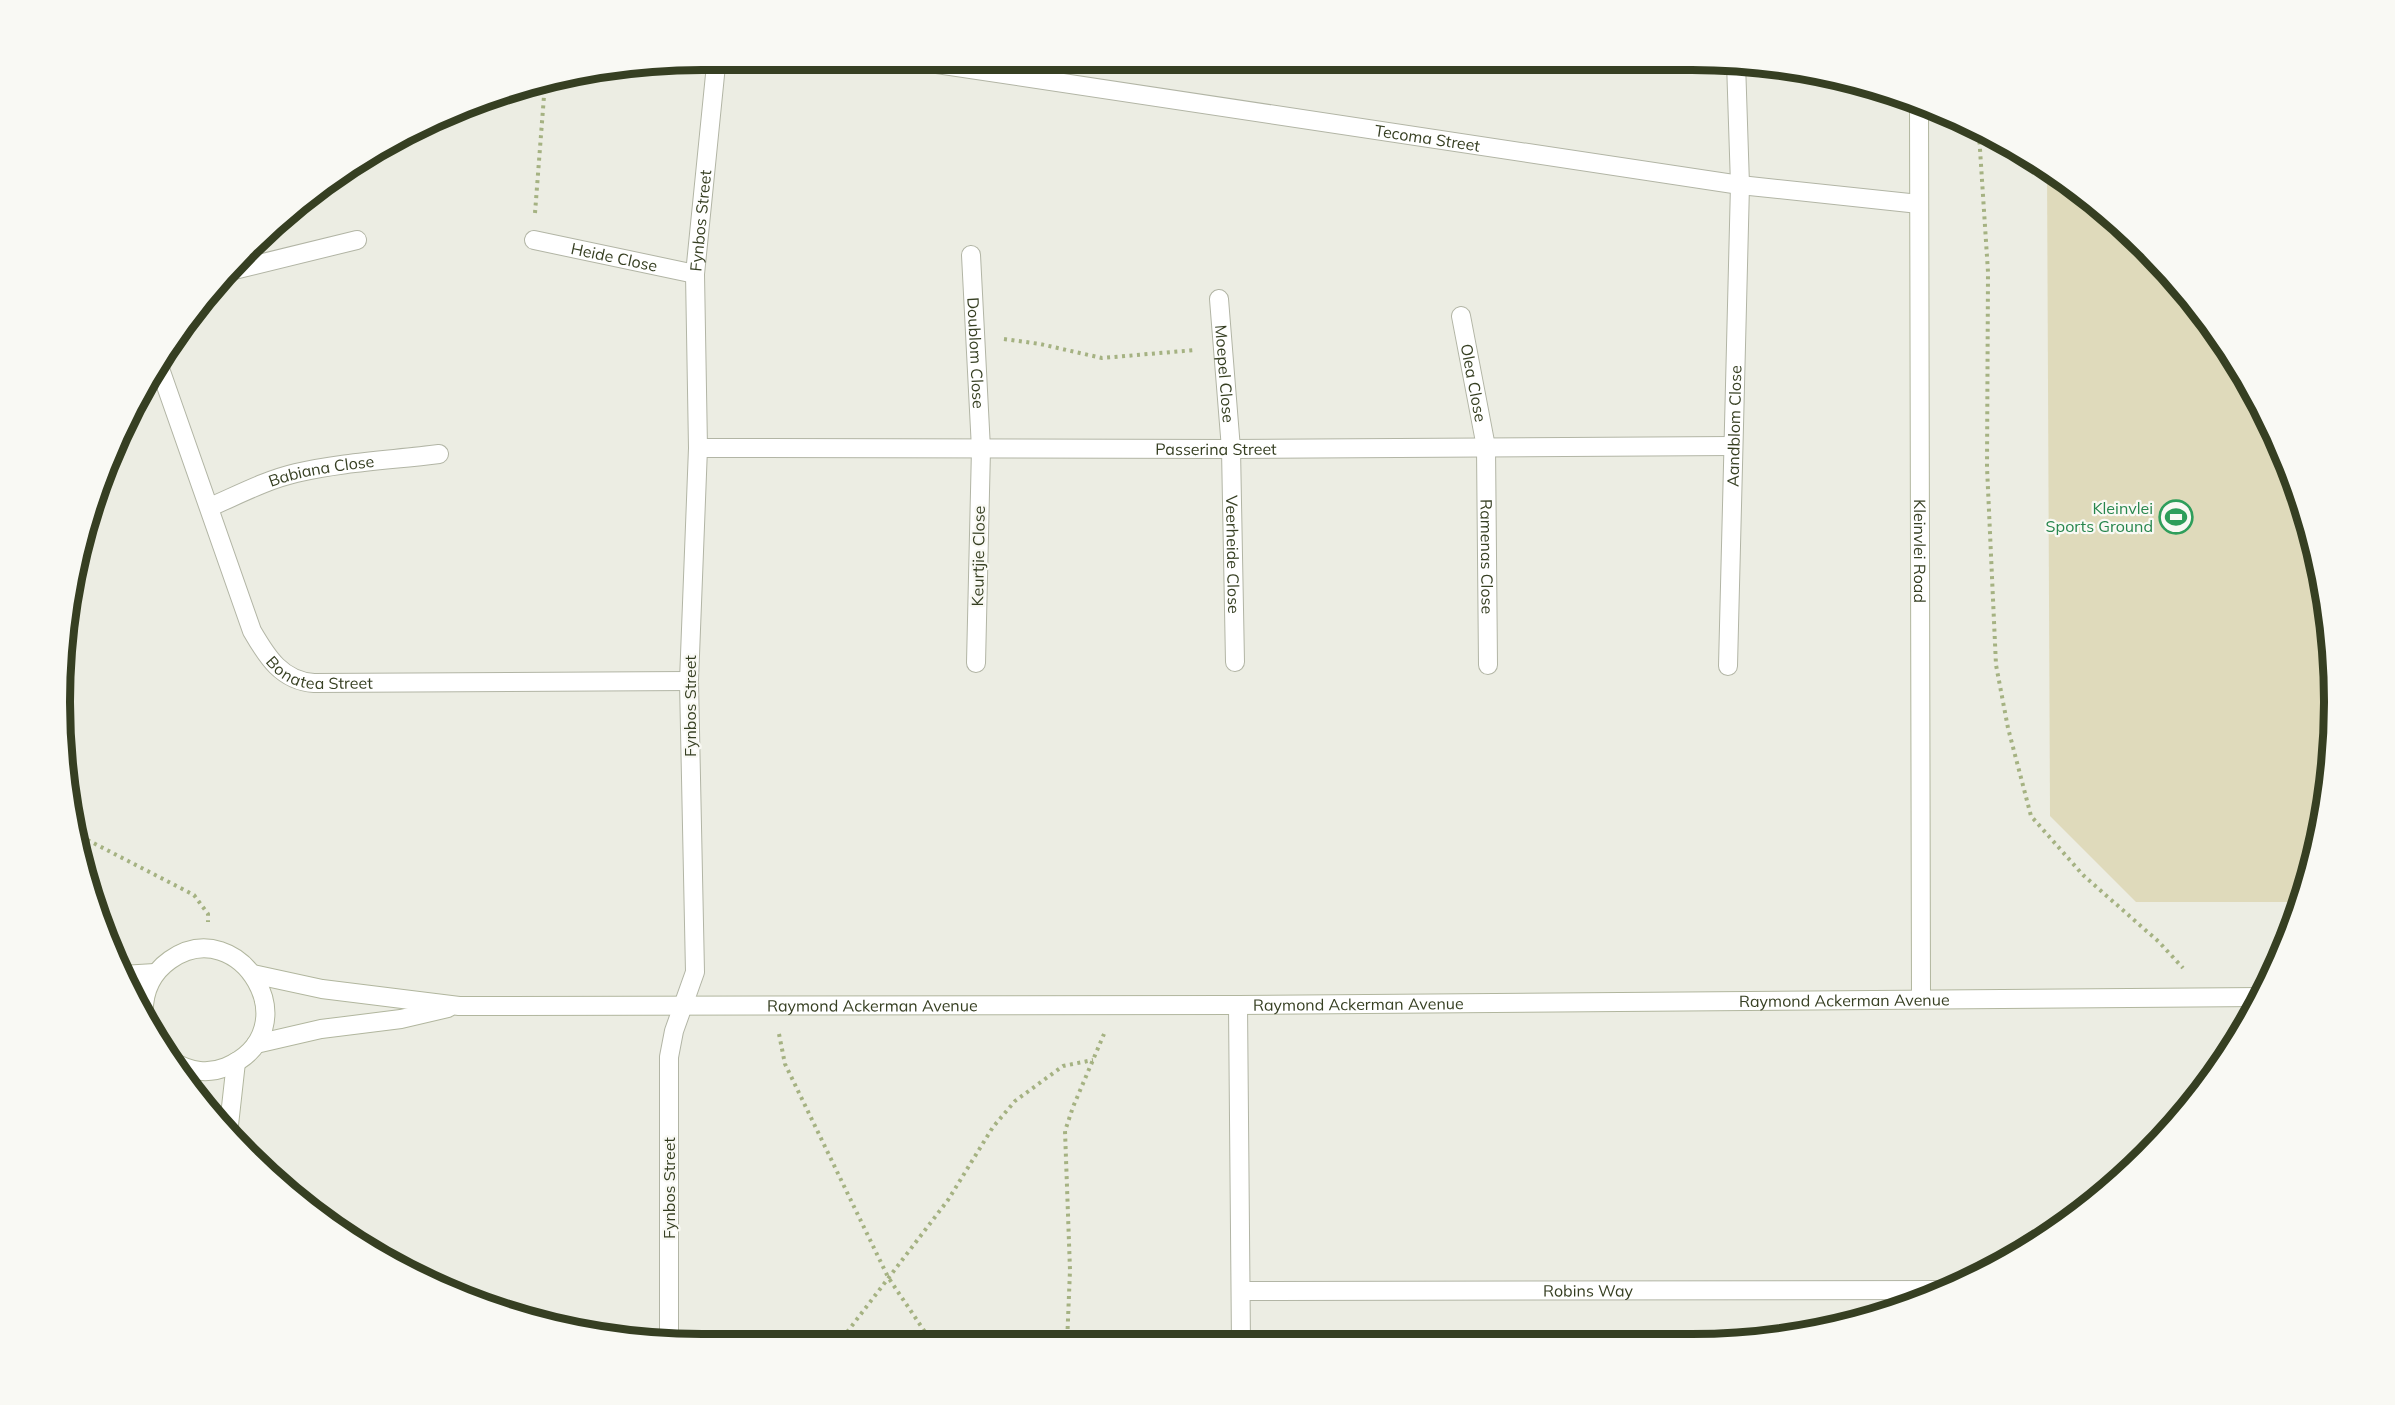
<svg xmlns="http://www.w3.org/2000/svg" width="2395" height="1405" font-family="Mulish,sans-serif">
<style>
.green{fill:#dfdabb}
.lines{fill:none;stroke-linecap:round;stroke-linejoin:round}
.street-casing{stroke:#b2b5a5;stroke-width:20}
.secondary-casing{stroke:#b1b69e;stroke-width:20}
.path{stroke:#a5b282;stroke-width:4;stroke-dasharray:3 4.5;stroke-linecap:butt}
.street{stroke:#fff;stroke-width:18}
.secondary{stroke:#fff;stroke-width:18}
.labels{text-anchor:middle;stroke-width:4.5;stroke-linejoin:round;paint-order:stroke}
.street-label{font-size:16px;fill:#363f22;stroke:#f9f9f4}
.leisure-label{font-size:16px;fill:#27864d;stroke:#f9f9f4;text-anchor:end}
.rim{fill:none;stroke:#363f22;stroke-width:8}
</style>
<rect width="100%" height="100%" fill="#ecede3"/>
<!-- green -->
<path class="green" d="M 2047,167 L 2147,248 L 2227,345 L 2286,456 L 2323,577 L 2335,702 L 2323,828 L 2300,902 L 2136,902 L 2050,816 Z"/>
<g class="lines">
<defs>
<g id="street">
<path id="s1" d="M 937,64 L 1740,185 L 1919,204"/>
<path id="s2" d="M 534,240 L 695,274"/>
<path id="s3" d="M 971,255 L 981,449 L 976,663"/>
<path d="M 230,271 L 357,240"/>
<path id="s4" d="M 1219,299 L 1231,449 L 1235,662"/>
<path id="s5" d="M 1461,316 L 1486,447 L 1488,665"/>
<path id="s6" d="M 158,363 L 252,631 C 267,657 282,681 314,683 L 689,681"/>
<path id="s7" d="M 698,448 L 1231,449 L 1733,446"/>
<path id="s8" d="M 210,507 C 238,495 266,480 296,473 C 343,462 392,460 439,454"/>
<path id="s9" d="M 1728,666 L 1740,185 L 1736,62"/>
<path d="M 1238,1005 L 1241,1344"/>
<path id="s10" d="M 1242,1291 L 1945,1290"/>
<path id="s11" d="M 669,1344 L 669,1057 L 674,1031 L 695,972 L 689,681 L 698,448 L 695,274 L 716,65"/>
</g>
<g id="secondary">
<path id="s12" d="M 1919,104 L 1921,999"/>
<path id="s13" d="M 253,974 L 322,989 L 459,1006 L 1238,1005 L 2260,997"/>
<path d="M 122,975 L 155,973"/>
<path d="M 144,1020 C 142,996 150,974 170,960 C 240,911 312,1031 226,1067 C 209,1074 190,1072 174,1062"/>
<path d="M 256,1044 L 321,1029 L 401,1019 L 448,1008"/>
<path d="M 228,1134 L 236,1062"/>
</g>
</defs>
<!-- street casing -->
<use href="#street" class="street-casing"/>
<!-- secondary casing -->
<use href="#secondary" class="secondary-casing"/>
<!-- path -->
<path class="path" d="M 1979,134 L 1988,272 L 1987,467 L 1996,665 L 2008,728 L 2031,816 L 2083,875 L 2159,942 L 2183,968
M 535,213 L 545,83
M 1004,339 L 1040,344 L 1102,358 L 1195,350
M 74,833 L 194,895 L 208,914 L 208,922
M 779,1034 L 785,1064 L 888,1277 L 933,1344
M 838,1344 L 948,1200 L 993,1127 L 1015,1101 L 1063,1066 L 1093,1060
M 1067,1344 L 1070,1270 L 1065,1131 L 1073,1107 L 1104,1034"/>
<!-- street -->
<use href="#street" class="street"/>
<!-- secondary -->
<use href="#secondary" class="secondary"/>
</g>
<!-- icons -->
<defs>
<symbol id="stadium-ring" viewBox="-11 -11 22 22"><circle r="9.5" fill="#f9f9f4" stroke="#2e9e5b" stroke-width="1.5"/><path d="M0-5a6.5 5 0 1 0 0 10a6.5 5 0 1 0 0-10ZM-3.5-1.8h7v3.6h-7Z" fill="#2e9e5b"/></symbol>
</defs>
<g fill-rule="evenodd">
<use href="#stadium-ring" x="2157" y="498" width="38" height="38"/>
</g>
<g class="labels">
<!-- street labels -->
<g class="street-label">
<text dy="6" stroke="none"><textPath href="#s1" startOffset="496">Tecoma Street</textPath></text>
<text dy="6" stroke="none"><textPath href="#s11" startOffset="1128">Fynbos Street</textPath></text>
<text dy="6" stroke="none"><textPath href="#s2" startOffset="82">Heide Close</textPath></text>
<text dy="6" stroke="none"><textPath href="#s3" startOffset="98">Doublom Close</textPath></text>
<text dy="6" stroke="none"><textPath href="#s4" startOffset="75">Moepel Close</textPath></text>
<text dy="6" stroke="none"><textPath href="#s5" startOffset="68">Olea Close</textPath></text>
<text dy="6" stroke="none"><textPath href="#s9" startOffset="240">Aandblom Close</textPath></text>
<text dy="6" stroke="none"><textPath href="#s7" startOffset="518">Passerina Street</textPath></text>
<text dy="6" stroke="none"><textPath href="#s8" startOffset="118">Babiana Close</textPath></text>
<text dy="6" stroke="none"><textPath href="#s12" startOffset="447">Kleinvlei Road</textPath></text>
<text transform="translate(978 556) rotate(-89)" y="6">Keurtjie Close</text>
<text dy="6" stroke="none"><textPath href="#s4" startOffset="256">Veerheide Close</textPath></text>
<text dy="6" stroke="none"><textPath href="#s5" startOffset="243">Ramenas Close</textPath></text>
<text dy="6" stroke="none"><textPath href="#s6" startOffset="372">Bonatea Street</textPath></text>
<text transform="translate(690 706) rotate(-90)" y="6">Fynbos Street</text>
<text dy="6" stroke="none"><textPath href="#s13" startOffset="1594">Raymond Ackerman Avenue</textPath></text>
<text dy="6" stroke="none"><textPath href="#s13" startOffset="1108">Raymond Ackerman Avenue</textPath></text>
<text dy="6" stroke="none"><textPath href="#s13" startOffset="622">Raymond Ackerman Avenue</textPath></text>
<text transform="translate(669 1188) rotate(-90)" y="6">Fynbos Street</text>
<text dy="6" stroke="none"><textPath href="#s10" startOffset="346">Robins Way</textPath></text>
</g>
<!-- leisure labels -->
<g class="leisure-label">
<text x="2153" y="514">Kleinvlei<tspan x="2153" dy="18">Sports Ground</tspan></text>
</g>
</g>
<!-- crop -->
<path d="M0 0H2395V1405H0ZM702 70H1692A632 632 0 0 1 2324 702V702A632 632 0 0 1 1692 1334H702A632 632 0 0 1 70 702V702A632 632 0 0 1 702 70Z" fill="#f9f9f4" fill-rule="evenodd"/>
<path class="rim" d="M702 70H1692A632 632 0 0 1 2324 702V702A632 632 0 0 1 1692 1334H702A632 632 0 0 1 70 702V702A632 632 0 0 1 702 70Z"/>
</svg>
